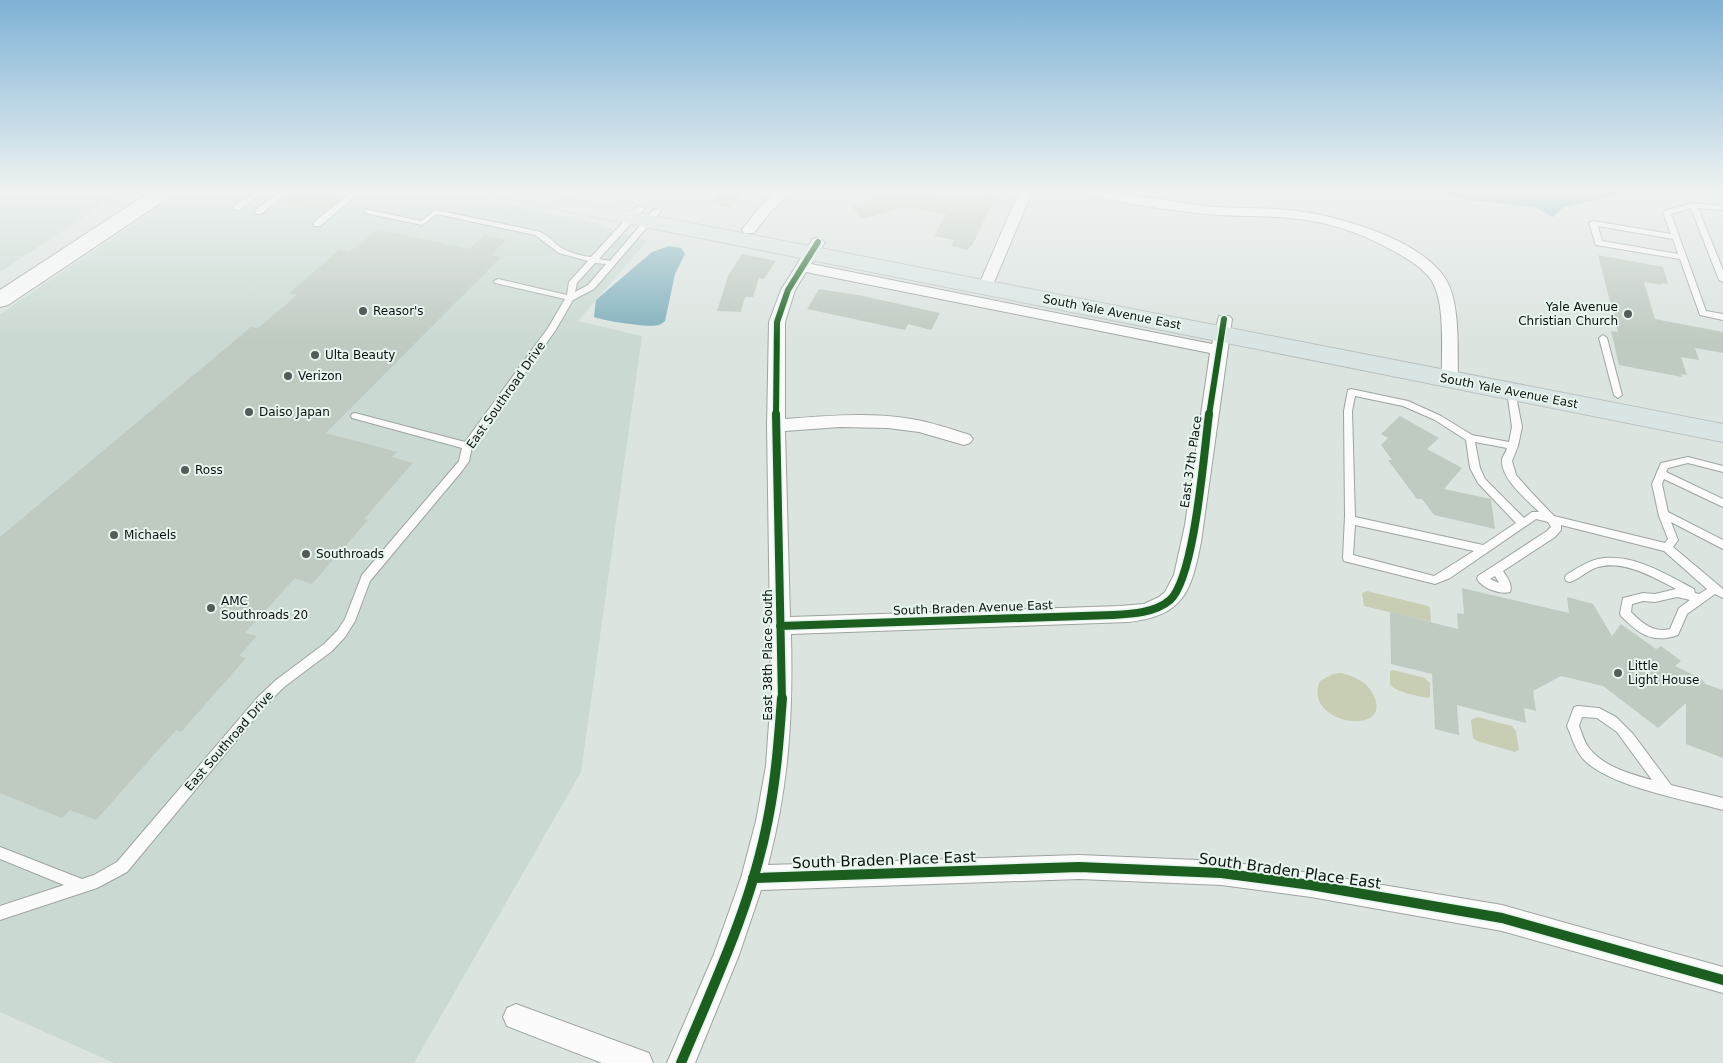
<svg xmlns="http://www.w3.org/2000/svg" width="1723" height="1063" font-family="'DejaVu Sans',sans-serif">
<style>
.built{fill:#cad9d2}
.green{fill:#c8ceb3}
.water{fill:#7fafbc}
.building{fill:#bfcac0}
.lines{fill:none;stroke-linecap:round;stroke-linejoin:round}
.lane-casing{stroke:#9ea4a1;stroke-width:2}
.street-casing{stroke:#9ea4a1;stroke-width:2}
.secondary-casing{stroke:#9ea4a1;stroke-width:2}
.primary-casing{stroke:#bdc1bf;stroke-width:2}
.lane{fill:#fafbfa;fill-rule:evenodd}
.street{fill:#fafbfa;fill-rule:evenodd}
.secondary{fill:#fafbfa;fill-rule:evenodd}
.primary{fill:#d9e5e4;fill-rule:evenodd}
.cycleway-far2-casing{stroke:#e7f5ee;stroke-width:9}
.cycleway-far1-casing{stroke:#e7f5ee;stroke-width:11}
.cycleway-casing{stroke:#e7f5ee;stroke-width:13}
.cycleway-far2{stroke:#1b5e20;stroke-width:6}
.cycleway-far1{stroke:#1b5e20;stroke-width:8}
.cycleway{stroke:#1b5e20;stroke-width:10}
.poi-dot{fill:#555b58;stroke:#e7f5ee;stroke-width:2}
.labels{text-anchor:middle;stroke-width:4;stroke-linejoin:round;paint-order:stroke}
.poi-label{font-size:12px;fill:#0c110f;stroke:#e7f5ee;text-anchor:start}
.street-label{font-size:12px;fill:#0c110f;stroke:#e7f5ee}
.near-street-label{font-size:15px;fill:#0c110f;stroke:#e7f5ee}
</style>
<rect width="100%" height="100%" fill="#dce4e0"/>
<!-- built -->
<path class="built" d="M 0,192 L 121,192 L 0,272 Z
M 181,192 L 452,192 L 598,224 L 647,241 L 578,321 L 642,336 L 581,772 L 414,1063 L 114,1063 L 0,1012 L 0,314 Z"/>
<!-- green -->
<path class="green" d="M 1367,591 L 1428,606 L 1430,608 L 1431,622 L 1364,606 L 1362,593 Z
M 1393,670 L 1425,678 L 1430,683 L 1430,697 L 1427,698 C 1414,695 1399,693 1390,685 L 1390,671 Z
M 1341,673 C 1354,676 1367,682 1373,694 C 1396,738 1301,725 1320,681 L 1333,674 Z
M 1477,717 L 1512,726 L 1516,731 L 1519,750 L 1515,752 L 1477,741 L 1473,738 L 1471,720 Z"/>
<!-- water -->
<path class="water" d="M 1432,192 L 1631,192 L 1563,207 L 1553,217 L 1535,207 L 1470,200 Z
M 669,246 L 681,248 L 685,254 L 675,274 L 665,321 C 664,322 660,325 659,325 C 648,328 605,321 594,317 L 596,300 L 652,252 Z"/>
<!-- building -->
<path class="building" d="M 290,192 L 315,192 L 341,198 L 324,211 L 279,201 Z
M 720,192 L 744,192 L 730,208 L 710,203 Z
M 872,192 L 925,192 L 966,201 L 967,198 L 976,200 L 980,192 L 996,195 L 972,246 L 970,246 L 968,250 L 951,246 L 954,240 L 934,236 L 946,214 L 907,207 L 862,219 L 851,207 L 871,201 Z
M 377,229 L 469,249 L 484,235 L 506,240 L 491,255 L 501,257 L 326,433 L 397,452 L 392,457 L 413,463 L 364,519 L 368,520 L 312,584 L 295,578 L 245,633 L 257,636 L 239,656 L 246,658 L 181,732 L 176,730 L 96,820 L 70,810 L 62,818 L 0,793 L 0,537 L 251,327 L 258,328 L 297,295 L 289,293 L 339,250 L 349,252 Z
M 742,254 L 776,261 L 764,279 L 759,278 L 753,297 L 745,297 L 741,312 L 717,311 L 728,276 Z
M 1598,255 L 1663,267 L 1668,284 L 1661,283 L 1662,285 L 1644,282 L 1655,319 L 1723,332 L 1723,353 L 1695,348 L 1699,360 L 1681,357 L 1687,375 L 1681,374 L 1682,377 L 1619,365 L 1611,331 L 1618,332 Z
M 819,289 L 863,296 L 940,313 L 931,330 L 908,324 L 905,330 L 807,309 Z
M 1400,416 L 1439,438 L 1427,449 L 1462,468 L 1444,489 L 1491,499 L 1495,529 L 1434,515 L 1422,499 L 1417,499 L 1388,460 L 1392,460 L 1381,445 L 1388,438 L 1381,434 Z
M 1462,588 L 1569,613 L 1567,597 L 1593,604 L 1612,636 L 1621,624 L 1656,649 L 1661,646 L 1681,661 L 1675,666 L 1702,679 L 1705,684 L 1723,690 L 1723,758 L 1686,744 L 1686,703 L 1658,728 L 1603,686 L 1561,676 L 1533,691 L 1536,711 L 1524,708 L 1526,723 L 1457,705 L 1459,735 L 1435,729 L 1432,674 L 1391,664 L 1390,612 L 1458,629 L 1457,613 L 1464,614 Z"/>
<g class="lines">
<defs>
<path id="lane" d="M 280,192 L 288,192 L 261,214 L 255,214 L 255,210 Z
M 352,192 L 360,192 L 320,226 L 314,226 L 314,222 Z
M 252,194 L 258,195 L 240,210 L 234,210 L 234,206 Z
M 1693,203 L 1723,206 L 1723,210 L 1698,208 L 1723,270 L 1723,282 L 1719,280 L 1691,208 L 1671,214 L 1706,311 L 1723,314 L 1723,320 L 1700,315 L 1680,259 L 1596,245 L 1589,223 L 1593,221 L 1671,234 L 1663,213 L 1664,211 ZM 1598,226 L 1673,239 L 1678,254 L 1602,241 Z
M 638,206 L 645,208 L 599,259 L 610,261 L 654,209 L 661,211 L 594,289 L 573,300 L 555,331 L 472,447 L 469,461 L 462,471 L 370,581 L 355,621 L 345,637 L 332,651 L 284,687 L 265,706 L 127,872 L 97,888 L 0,920 L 0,906 L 64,885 L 0,859 L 0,847 L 82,879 L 94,875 L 117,862 L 257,698 L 276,680 L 324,644 L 337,631 L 345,619 L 362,575 L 459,461 L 462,448 L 352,418 L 351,416 L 352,414 L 355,413 L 465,442 L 548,328 L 565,299 L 495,283 L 494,281 L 498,279 L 567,295 L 569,282 L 588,261 L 559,253 L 535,235 L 437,214 L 422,225 L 365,213 L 365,209 L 421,221 L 436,210 L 537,231 C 547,234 552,241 560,247 C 570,253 581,256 591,257 ZM 595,263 L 606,264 L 588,285 L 575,292 L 577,283 Z
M 1603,335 L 1607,338 L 1622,395 L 1618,398 L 1614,395 L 1599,338 Z
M 1511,388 L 1515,391 L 1522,427 L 1518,446 L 1512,461 L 1516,475 L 1531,492 L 1554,516 L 1665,543 L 1668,539 L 1659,516 L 1652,484 L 1661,463 L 1688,457 L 1723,466 L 1723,472 L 1688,463 L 1668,468 L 1666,472 L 1723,499 L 1723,507 L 1664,479 L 1662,484 L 1668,512 L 1723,540 L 1723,549 L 1671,522 L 1678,540 L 1673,547 L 1723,589 L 1723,598 L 1715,594 L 1687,614 L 1678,635 C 1652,644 1639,634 1621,616 L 1620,613 L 1623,598 L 1643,593 L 1655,594 L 1676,589 C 1653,577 1624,560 1598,567 C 1587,570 1580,579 1570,582 L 1566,581 L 1565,578 L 1566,575 C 1576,569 1586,562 1598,559 C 1631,552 1666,574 1694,589 L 1695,593 L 1699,594 L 1707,589 L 1664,551 L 1561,525 L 1561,530 L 1555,537 L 1503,571 C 1507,577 1513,585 1510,592 C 1500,595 1482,588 1477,579 L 1478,576 L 1547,531 L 1551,527 L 1548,522 L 1536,519 L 1450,578 L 1435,584 L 1344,561 L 1343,558 L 1345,516 L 1344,411 L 1348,390 L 1351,389 L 1408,401 L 1441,416 L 1472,435 L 1509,442 L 1512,427 L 1507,391 ZM 1355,396 L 1403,406 L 1435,420 L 1466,440 L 1470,468 L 1478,483 L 1516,523 L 1483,545 L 1355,517 L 1352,411 ZM 1475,442 L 1507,448 C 1506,452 1503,456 1502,459 C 1500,478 1527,500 1539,512 L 1532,512 L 1524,518 L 1485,479 L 1480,468 ZM 1355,525 L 1474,551 L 1434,576 L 1353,555 ZM 1495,576 L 1499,583 L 1490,579 ZM 1677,597 L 1690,600 L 1679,608 L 1670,629 C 1653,633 1642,623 1631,612 L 1632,604 L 1643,601 L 1655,602 Z
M 1578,706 L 1599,708 L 1616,717 L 1633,734 L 1671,785 L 1723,798 L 1723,810 C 1687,800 1600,785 1580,755 C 1574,746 1571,735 1567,726 L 1574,707 ZM 1582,717 L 1597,718 L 1617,732 L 1652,780 C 1630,774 1604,767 1589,748 C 1584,742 1582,733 1579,726 Z"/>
<path id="street" d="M 777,192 L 792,192 L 771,211 L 754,233 L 744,233 L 742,230 L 761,205 Z
M 1019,192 L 1032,192 L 992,287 L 990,290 L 980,290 L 978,287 Z
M 1088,192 C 1127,192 1165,201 1205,206 C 1232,209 1260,207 1288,210 C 1333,214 1419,238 1445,278 C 1461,303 1457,350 1458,379 L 1456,383 L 1450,384 L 1444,383 L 1442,379 C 1441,352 1446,305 1432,281 C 1424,269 1410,260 1397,253 C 1365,234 1327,221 1289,218 C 1261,215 1233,217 1206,214 C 1167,210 1127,204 1089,195 Z
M 818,238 L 825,242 L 811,264 L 1212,344 L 1219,316 L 1229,316 L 1232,319 L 1201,542 C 1191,593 1183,616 1128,622 L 791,634 C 793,717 789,784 768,865 L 1079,855 L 1221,861 L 1311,873 L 1502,905 L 1723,967 L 1723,993 L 1502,931 L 1311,897 L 1221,885 L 1079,879 L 761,890 L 739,955 L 695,1063 L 667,1063 L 714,954 L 741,878 L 756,821 L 766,766 L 771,694 L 767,426 L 769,322 L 781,290 L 813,239 ZM 806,272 L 1210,353 L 1185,525 L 1174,575 L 1165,592 L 1159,597 L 1144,604 L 1120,606 L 790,617 L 785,431 L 840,427 L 888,428 L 919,432 L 964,445 L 970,443 L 973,439 L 970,435 C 951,429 931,422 911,419 C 869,412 827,416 785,419 L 785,322 L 795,290 Z
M 516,1004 L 649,1053 L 653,1063 L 602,1063 L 507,1026 L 503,1017 L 507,1008 Z"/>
<path id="secondary" d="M 150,192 L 173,192 L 171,196 L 8,305 L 0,307 L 0,290 Z"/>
<path id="primary" d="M 491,192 L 532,192 L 1723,424 L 1723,442 L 500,198 L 493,196 Z"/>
</defs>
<!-- lane casing -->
<use href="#lane" class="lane-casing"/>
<!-- street casing -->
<use href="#street" class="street-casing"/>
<!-- secondary casing -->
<use href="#secondary" class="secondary-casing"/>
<!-- primary casing -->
<use href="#primary" class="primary-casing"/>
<!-- lane -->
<use href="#lane" class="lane"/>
<!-- street -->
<use href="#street" class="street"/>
<!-- secondary -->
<use href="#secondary" class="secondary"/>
<!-- primary -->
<use href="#primary" class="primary"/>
<defs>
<path id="cycleway-far2" d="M 776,415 L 777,322 L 788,290 L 818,242
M 1209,415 L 1224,319"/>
<path id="cycleway-far1" d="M 776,414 L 782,700
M 780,626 L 1112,615 C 1131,614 1155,613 1170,600 C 1195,577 1204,451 1209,414"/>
<path id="cycleway" d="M 753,878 L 1079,867 L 1221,873 L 1311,885 L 1502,918 L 1723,980
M 681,1063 C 714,984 752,904 768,819 C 776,779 779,739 782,698"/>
</defs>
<!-- cycleway-far2 casing -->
<use href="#cycleway-far2" class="cycleway-far2-casing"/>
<!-- cycleway-far1 casing -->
<use href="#cycleway-far1" class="cycleway-far1-casing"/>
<!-- cycleway casing -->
<use href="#cycleway" class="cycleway-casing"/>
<!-- cycleway-far2 -->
<use href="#cycleway-far2" class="cycleway-far2"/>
<!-- cycleway-far1 -->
<use href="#cycleway-far1" class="cycleway-far1"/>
<!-- cycleway -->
<use href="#cycleway" class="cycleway"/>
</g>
<!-- sky -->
<linearGradient id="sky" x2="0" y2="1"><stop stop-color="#7eb2d6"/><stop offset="0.56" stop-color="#eff3f1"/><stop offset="1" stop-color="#eff3f1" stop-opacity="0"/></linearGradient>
<rect width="1723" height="341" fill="url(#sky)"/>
<!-- markers -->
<g class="poi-dot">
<circle cx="363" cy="311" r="5"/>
<circle cx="1628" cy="314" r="5"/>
<circle cx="315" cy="355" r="5"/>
<circle cx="288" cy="376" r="5"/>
<circle cx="249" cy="412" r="5"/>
<circle cx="185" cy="470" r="5"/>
<circle cx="114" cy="535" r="5"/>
<circle cx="306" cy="554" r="5"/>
<circle cx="211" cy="608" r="5"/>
<circle cx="1618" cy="673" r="5"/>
</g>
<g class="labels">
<!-- poi labels -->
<g class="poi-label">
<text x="1618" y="311" text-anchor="end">Yale Avenue<tspan x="1618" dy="14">Christian Church</tspan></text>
<text x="373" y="315">Reasor's</text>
<text x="325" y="359">Ulta Beauty</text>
<text x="298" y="380">Verizon</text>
<text x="259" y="416">Daiso Japan</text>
<text x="195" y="474">Ross</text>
<text x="124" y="539">Michaels</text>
<text x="316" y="558">Southroads</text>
<text x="221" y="605">AMC<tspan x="221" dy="14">Southroads 20</tspan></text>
<text x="1628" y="670">Little<tspan x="1628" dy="14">Light House</tspan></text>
</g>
<!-- street labels -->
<g class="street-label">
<text transform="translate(1112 312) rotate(11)" y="4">South Yale Avenue East</text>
<text transform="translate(1509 391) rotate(11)" y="4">South Yale Avenue East</text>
<text transform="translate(506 395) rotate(-55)" y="4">East Southroad Drive</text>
<text transform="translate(1191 462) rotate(-82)" y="4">East 37th Place</text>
<text transform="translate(973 608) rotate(-2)" y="4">South Braden Avenue East</text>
<text transform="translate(768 655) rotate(-90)" y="4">East 38th Place South</text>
<text transform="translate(229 741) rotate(-49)" y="4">East Southroad Drive</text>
</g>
<!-- near-street labels -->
<g class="near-street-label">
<text transform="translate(884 860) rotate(-2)" y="5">South Braden Place East</text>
<text transform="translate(1290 871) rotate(8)" y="5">South Braden Place East</text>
</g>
</g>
</svg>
